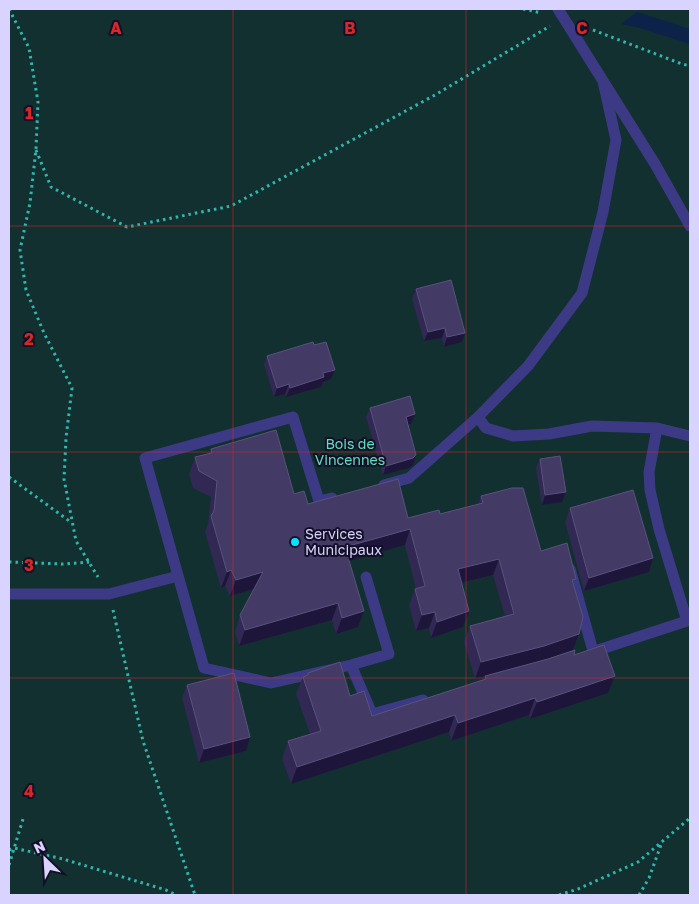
<svg xmlns="http://www.w3.org/2000/svg" width="699" height="904" font-family="'Golos Text',sans-serif">
<style>
.green{fill:#12302f}
.water{fill:#0c2248}
.lines{fill:none;stroke-linecap:round;stroke-linejoin:round}
.path{stroke:#2fb8b0;stroke-width:3;stroke-dasharray:2.5 4;stroke-linecap:butt}
.lane{stroke:#3d3a85;stroke-width:11}
.wall{fill:#312854}
.shaded-wall{fill:#1d163a}
.building{fill:#433a66;stroke:#5a527e}
.grid{fill:none;stroke:#d62828;stroke-width:1;stroke-opacity:0.55}
.poi-dot{fill:#00e5ff;stroke:#130f26;stroke-width:2}
.labels{text-anchor:middle;stroke-width:4;stroke-linejoin:round;paint-order:stroke}
.park-label{font-size:14px;fill:#5fe0c0;stroke:#130f26}
.poi-label{font-size:14px;fill:#d9d4ff;stroke:#130f26;text-anchor:start}
.grid-label{font-size:16px;text-anchor:middle;font-weight:bold;fill:#d62828;stroke:#130f26;stroke-width:4;stroke-linejoin:round;paint-order:stroke}
</style>
<rect width="100%" height="100%" fill="#130f26"/>
<!-- green -->
<path class="green" d="M 9,9 L 690,9 L 690,895 L 9,895 Z"/>
<!-- water -->
<path class="water" d="M 637,12 L 690,29 L 690,44 L 640,28 L 621,24 Z"/>
<g class="lines">
<!-- path -->
<path class="path" d="M 9,9 L 29,48 L 38,102 L 36,149 L 30,203 L 20,250 L 26,290 L 44,333 L 72,388 L 66,438 L 64,479 L 76,541 L 98,577
M 523,9 L 542,13
M 593,30 L 682,64 L 690,66
M 36,150 L 51,187 L 127,227 L 231,206 L 435,95 L 550,26
M 9,477 L 72,523
M 9,562 L 63,564 L 89,562
M 113,610 L 143,741 L 195,895
M 9,850 L 14,848 L 63,859 L 166,890 L 176,895
M 9,865 L 23,819
M 559,895 L 578,889 L 638,862 L 690,818
M 639,895 L 649,878 L 662,842"/>
<!-- lane -->
<path class="lane" d="M 558,9 L 655,164 L 690,226
M 478,417 L 486,428 L 513,436 L 549,434 L 592,426 L 657,428 L 690,436
M 657,428 L 649,472 L 650,490 L 659,529 L 687,621
M 384,485 L 409,478 L 478,417 L 528,366 L 582,293 L 603,212 L 616,140 L 603,81
M 332,498 L 319,501 L 293,417 L 145,458 L 204,668 L 271,683 L 351,665 L 389,654 L 366,577
M 570,569 L 593,651
M 9,594 L 109,594 L 178,576
M 592,652 L 690,620
M 351,665 L 372,714 L 423,700"/>
</g>
<!-- wall -->
<path class="wall" d="M 416,289 L 462,342 L 444,347 L 442,338 L 424,341 L 412,299 Z
M 314,345 L 331,379 L 323,382 L 321,387 L 286,397 L 285,394 L 274,397 L 264,365 L 267,356 Z
M 370,408 L 415,414 L 411,424 L 408,425 L 416,455 L 413,465 L 409,468 L 383,475 L 366,417 Z
M 211,449 L 294,494 L 308,504 L 408,518 L 440,514 L 478,504 L 481,496 L 541,551 L 574,585 L 579,634 L 573,650 L 538,662 L 574,655 L 608,693 L 530,719 L 529,715 L 451,741 L 449,732 L 291,784 L 282,759 L 288,741 L 310,734 L 296,694 L 303,677 L 307,676 L 308,673 L 350,696 L 372,716 L 484,680 L 485,676 L 475,679 L 464,642 L 470,626 L 505,616 L 493,575 L 461,583 L 463,627 L 431,638 L 429,628 L 416,631 L 409,605 L 415,589 L 416,589 L 405,545 L 349,561 L 364,611 L 358,627 L 336,634 L 332,620 L 239,646 L 235,632 L 240,615 L 254,589 L 230,596 L 225,586 L 221,588 L 205,532 L 208,524 L 211,497 L 193,488 L 189,474 L 195,457 L 209,453 Z
M 540,459 L 566,492 L 562,502 L 542,505 L 536,468 Z
M 570,508 L 649,572 L 584,591 L 565,522 Z
M 690,624 L 690,634 L 689,628 Z
M 187,685 L 246,751 L 199,763 L 182,698 Z"/>
<!-- shaded-wall -->
<path class="shaded-wall" d="M 445,328 L 442,338 L 424,341 L 428,332 Z
M 465,333 L 462,342 L 444,347 L 447,337 Z
M 335,370 L 331,379 L 323,382 L 321,387 L 286,397 L 290,388 L 323,373 Z
M 289,384 L 285,394 L 274,397 L 277,388 Z
M 415,414 L 411,424 L 402,426 L 406,417 Z
M 416,455 L 413,465 L 409,468 L 383,475 L 386,466 Z
M 566,492 L 562,502 L 542,505 L 545,495 Z
M 410,529 L 405,545 L 339,564 L 345,547 Z
M 653,558 L 649,572 L 584,591 L 589,578 Z
M 499,559 L 493,575 L 452,585 L 458,569 Z
M 231,570 L 225,586 L 221,588 L 227,572 Z
M 263,572 L 258,588 L 230,596 L 236,580 Z
M 338,603 L 332,620 L 239,646 L 245,630 Z
M 364,611 L 358,627 L 336,634 L 342,618 Z
M 469,611 L 463,627 L 431,638 L 437,622 Z
M 435,612 L 429,628 L 416,631 L 422,615 Z
M 579,634 L 573,650 L 538,662 L 475,679 L 481,662 Z
M 615,676 L 608,693 L 530,719 L 537,702 Z
M 535,698 L 529,715 L 451,741 L 458,723 Z
M 455,715 L 449,732 L 291,784 L 297,767 Z
M 250,737 L 246,751 L 199,763 L 204,749 Z"/>
<!-- building -->
<path class="building" d="M 451,280 L 465,333 L 447,337 L 445,328 L 428,332 L 416,289 Z
M 313,342 L 314,345 L 326,342 L 335,370 L 323,373 L 324,377 L 290,388 L 289,384 L 277,388 L 267,356 Z
M 410,396 L 415,414 L 406,417 L 416,455 L 413,458 L 386,466 L 370,408 Z
M 276,430 L 294,494 L 304,491 L 308,504 L 398,479 L 408,518 L 439,510 L 440,514 L 483,503 L 481,496 L 512,488 L 523,488 L 541,551 L 567,543 L 576,579 L 572,580 L 583,617 L 579,634 L 544,646 L 481,662 L 470,626 L 514,614 L 499,559 L 458,569 L 469,611 L 437,622 L 435,612 L 422,615 L 415,589 L 425,586 L 410,529 L 345,547 L 364,611 L 342,618 L 338,603 L 245,630 L 240,615 L 263,572 L 236,580 L 231,570 L 227,572 L 211,516 L 214,511 L 217,481 L 199,471 L 195,457 L 212,453 L 211,449 Z
M 560,456 L 566,492 L 545,495 L 540,459 Z
M 633,490 L 653,558 L 589,578 L 570,508 Z
M 604,645 L 615,676 L 537,702 L 535,698 L 458,723 L 455,715 L 297,767 L 288,741 L 321,731 L 303,677 L 308,675 L 308,673 L 340,662 L 350,696 L 364,691 L 372,716 L 486,679 L 485,676 L 548,659 L 575,650 L 574,655 Z
M 234,673 L 250,737 L 204,749 L 187,685 Z"/>
<!-- grid -->
<path class="grid" d="M 233,9 L 233,895M 466,9 L 466,895M 9,226 L 690,226M 9,452 L 690,452M 9,678 L 690,678"/>
<!-- markers -->
<circle class="poi-dot" cx="295" cy="542" r="5"/>
<g class="labels">
<!-- park labels -->
<g class="park-label">
<text x="350" y="449">Bois de<tspan x="350" dy="16">Vincennes</tspan></text>
</g>
<!-- poi labels -->
<g class="poi-label">
<text x="305" y="539">Services<tspan x="305" dy="16">Municipaux</tspan></text>
</g>
</g>
<g class="grid-label">
<text x="116" y="34">A</text>
<text x="350" y="34">B</text>
<text x="582" y="34">C</text>
<text x="29" y="119">1</text>
<text x="29" y="345">2</text>
<text x="29" y="571">3</text>
<text x="29" y="797">4</text>
</g>
<!-- border -->
<rect width="699" height="904" fill="none" stroke="#d9d4ff" stroke-width="20"/>
<!-- north arrow -->
<g transform="translate(45 859) rotate(335)" stroke="#130f26" stroke-width="4" paint-order="stroke">
<path d="M0-4L9 19L0 12L-9 19Z" fill="#d9d4ff"/>
<text y="-8" font-size="14" font-weight="bold" text-anchor="middle" fill="#d9d4ff">N</text>
</g>
</svg>
